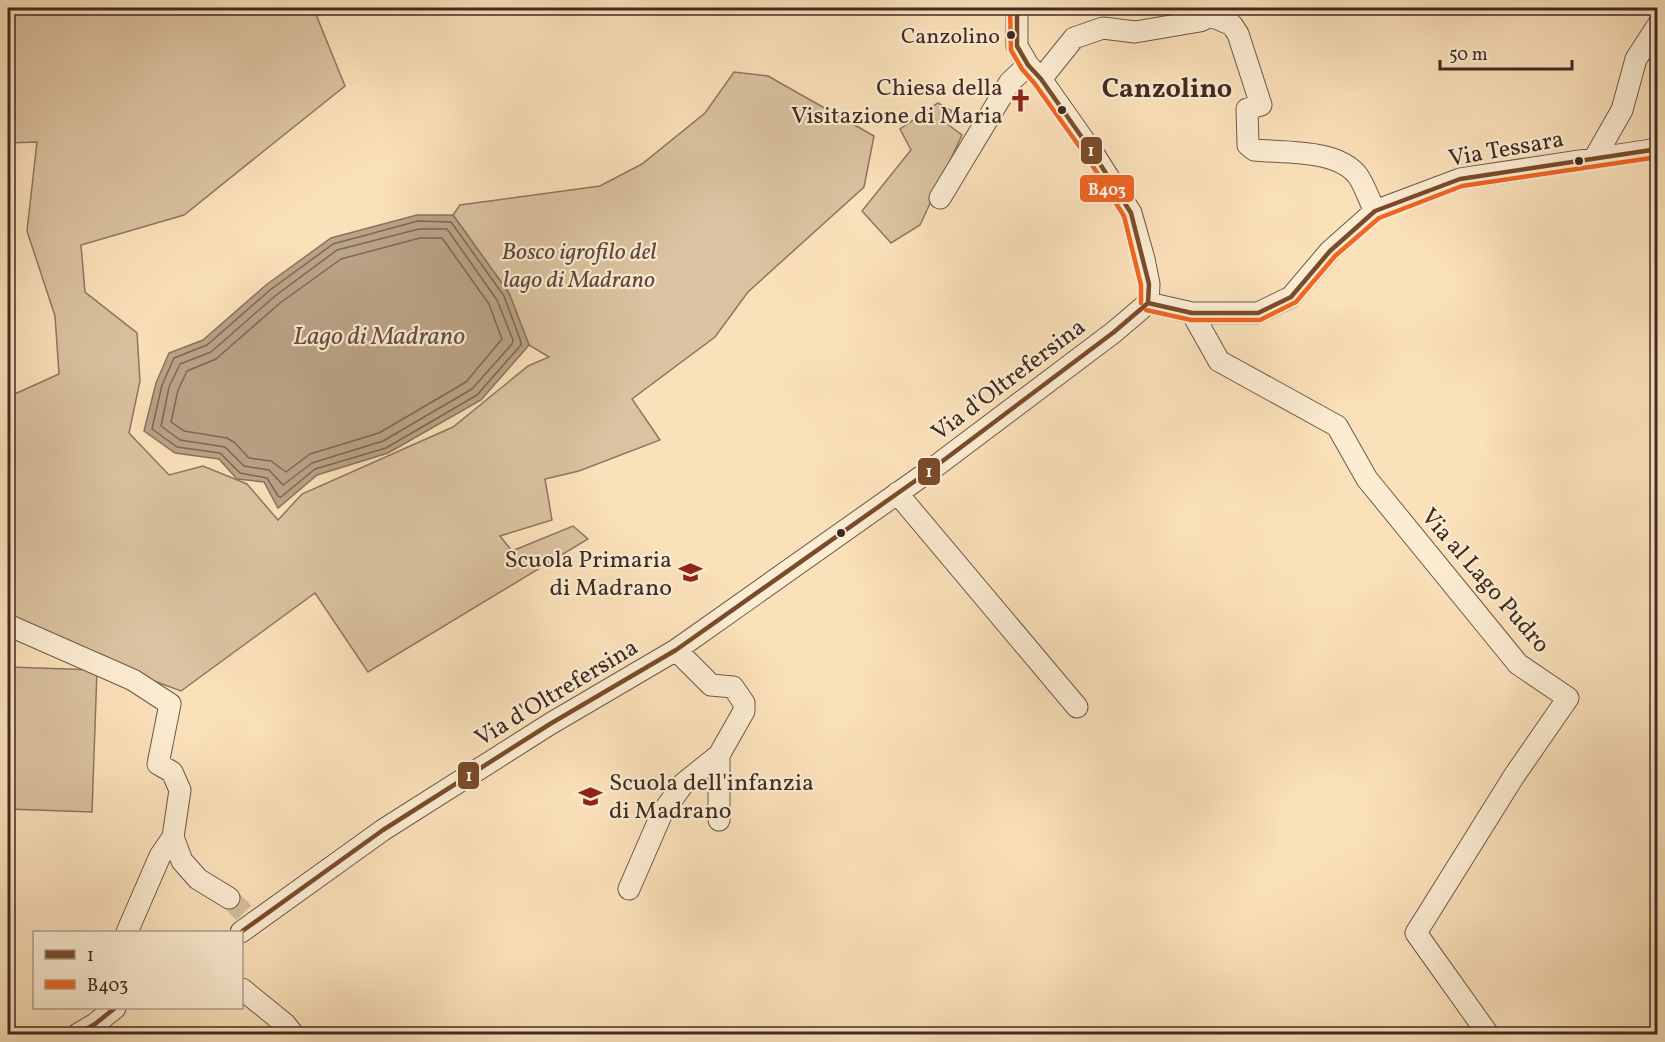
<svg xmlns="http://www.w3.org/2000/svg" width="1665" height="1042" font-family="Vollkorn,serif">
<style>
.green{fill:#dbc2a0;stroke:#8d7662;stroke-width:1.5}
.water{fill:#bba387;stroke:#89735f;stroke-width:1.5}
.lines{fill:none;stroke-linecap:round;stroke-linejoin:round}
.shore{stroke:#7d6756;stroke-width:1.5}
.minor-tunnel{stroke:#d5bd9c;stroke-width:21;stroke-dasharray:21 10;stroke-linecap:butt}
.minor-casing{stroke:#6e584a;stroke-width:23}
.minor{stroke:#fcecd2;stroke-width:21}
.bus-1-casing{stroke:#fcecd2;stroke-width:9}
.bus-2-casing{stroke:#fcecd2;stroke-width:9}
.bus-1{stroke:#7a4b2a;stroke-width:4.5}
.bus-2{stroke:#f26522;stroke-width:4.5}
.bus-dot{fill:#3f2b24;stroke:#fcecd2;stroke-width:2}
.labels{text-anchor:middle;stroke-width:4.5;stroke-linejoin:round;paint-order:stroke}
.bus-label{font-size:22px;fill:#3f2b24;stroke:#fcecd2;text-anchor:end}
.poi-label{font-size:24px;fill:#3f2b24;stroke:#fcecd2;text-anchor:end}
.street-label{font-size:24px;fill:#3f2b24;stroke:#fcecd2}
.park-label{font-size:24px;font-style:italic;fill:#5e493d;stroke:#fcecd2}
.water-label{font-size:26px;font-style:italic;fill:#644f42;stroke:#fcecd2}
.quarter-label{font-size:27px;font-weight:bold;fill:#3f2b24;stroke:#fcecd2}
.line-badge{stroke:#fcecd2;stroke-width:2}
.badge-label{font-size:16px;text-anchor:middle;font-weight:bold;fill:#fff}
</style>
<rect width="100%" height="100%" fill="#fbe1ba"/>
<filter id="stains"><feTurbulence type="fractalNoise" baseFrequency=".00333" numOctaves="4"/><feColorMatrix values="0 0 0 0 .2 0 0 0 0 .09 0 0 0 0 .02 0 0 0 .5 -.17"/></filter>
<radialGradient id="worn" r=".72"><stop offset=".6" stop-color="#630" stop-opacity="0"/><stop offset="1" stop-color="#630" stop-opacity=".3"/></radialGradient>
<!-- green -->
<path class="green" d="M 8,8 L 321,8 L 315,12 L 345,86 L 184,215 L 81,245 L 85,292 L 137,333 L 140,381 L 129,433 L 169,475 L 203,466 L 247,484 L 278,520 L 302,494 L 453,427 L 528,366 L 549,357 L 529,345 L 509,293 L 453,215 L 460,205 L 600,186 L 642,164 L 705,113 L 734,72 L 768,76 L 874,136 L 864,187 L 748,292 L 715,337 L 632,399 L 660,440 L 579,471 L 545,479 L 552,520 L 500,536 L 512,551 L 573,526 L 588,539 L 368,672 L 315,593 L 181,691 L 8,627 L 8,397 L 59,374 L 55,316 L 27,231 L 37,142 L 8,143 Z
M 938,103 L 952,111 L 946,123 L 962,135 L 920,225 L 891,243 L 862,211 L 911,150 L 900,129 Z
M 8,667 L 97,670 L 92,812 L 8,809 Z"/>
<!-- water -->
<path class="water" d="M 417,215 L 453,215 L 509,293 L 529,345 L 481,400 L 388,453 L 317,475 L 278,508 L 264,482 L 237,479 L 219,459 L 175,453 L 144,431 L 156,383 L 169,353 L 203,340 L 266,285 L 331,238 Z"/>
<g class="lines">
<!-- shore -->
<path class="shore" d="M 418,221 L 451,222 L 504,296 L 521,342 L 521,345 L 477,395 L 386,448 L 315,469 L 281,497 L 278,496 L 267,478 L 240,473 L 220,453 L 177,447 L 152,429 L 162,385 L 174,358 L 207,345 L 270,290 L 333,244 Z
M 419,229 L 447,229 L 497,300 L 513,340 L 512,344 L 472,389 L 383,441 L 312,463 L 283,485 L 269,470 L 244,466 L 225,447 L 180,440 L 161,426 L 169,387 L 180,364 L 211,352 L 275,296 L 337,250 Z
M 420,238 L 442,238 L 489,304 L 502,339 L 466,382 L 379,433 L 310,454 L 286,472 L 271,461 L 249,458 L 235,443 L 227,438 L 184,431 L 171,422 L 178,390 L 187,371 L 216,359 L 280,303 L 341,259 Z"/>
<!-- minor-tunnel -->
<path class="minor-tunnel" d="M 229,898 L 247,916"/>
<defs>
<path id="minor" d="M 1017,8 L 1017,46 L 1028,65 L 1041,79 L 1095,156 L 1131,213 L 1144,259 L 1149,284 L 1148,303
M 1211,16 L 1232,25 L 1238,34 L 1261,105 L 1247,109 L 1248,145 L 1254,150 C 1285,153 1338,149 1358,176 C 1365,186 1369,200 1375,211
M 1041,79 L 1074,38 L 1103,28 L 1135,32 L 1200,21 L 1211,16 L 1222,8
M 1594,159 L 1622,110 L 1636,59 L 1658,25
M 940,198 L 1010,82 L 1028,65
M 1148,303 L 1192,313 L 1258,313 L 1291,297 L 1330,251 L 1375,211 L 1460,179 L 1658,149
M 1192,313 L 1219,361 L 1337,426 L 1367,479 L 1518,664 L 1568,698 L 1514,776 L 1416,933 L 1488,1034
M 897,493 L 1077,707
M 8,625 L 133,680 L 170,704 L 158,764 L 172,772 L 180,790 L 173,837 L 160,856 L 127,932
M 719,820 L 719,755
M 173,837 L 182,861 L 198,879 L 229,898
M 629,889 L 662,813 L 684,783 L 719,755 L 744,711 L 744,703 L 733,687 L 711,685 L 676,650
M 241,932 L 383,830 L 550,724 L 676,650 L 932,469 L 1114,332 L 1148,303
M 242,989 L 285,1024 L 293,1034
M 78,1034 L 95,1024 L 115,1008"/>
</defs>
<!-- minor casing -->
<use href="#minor" class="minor-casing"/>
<!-- minor -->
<use href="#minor" class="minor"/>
<defs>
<path id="bus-1" d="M 1017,8 L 1017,46 L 1028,65 L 1041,79 L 1095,156 L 1131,213 L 1149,284 L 1148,303
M 1148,303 L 1192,313 L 1258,313 L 1291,297 L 1330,251 L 1375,211 L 1460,179 L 1658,149
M 241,932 L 383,830 L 550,724 L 676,650 L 932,469 L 1114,332 L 1148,303
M 78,1034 L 95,1024 L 115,1008"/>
<path id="bus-2" d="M 1010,8 L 1011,50 L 1022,69 L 1035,84 L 1089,160 L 1124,216 L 1141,285 L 1141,303
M 1146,310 L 1191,320 L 1260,320 L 1296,302 L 1335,256 L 1379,218 L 1462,186 L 1658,157"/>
</defs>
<!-- bus-1 casing -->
<use href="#bus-1" class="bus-1-casing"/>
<!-- bus-2 casing -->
<use href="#bus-2" class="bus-2-casing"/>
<!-- bus-1 -->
<use href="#bus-1" class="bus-1"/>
<!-- bus-2 -->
<use href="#bus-2" class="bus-2"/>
</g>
<!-- icons -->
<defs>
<symbol id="church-bare" viewBox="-9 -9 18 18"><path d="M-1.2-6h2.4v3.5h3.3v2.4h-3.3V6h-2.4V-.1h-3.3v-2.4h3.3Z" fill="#8f2418" stroke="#fcecd2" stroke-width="2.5" paint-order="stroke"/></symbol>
<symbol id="school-bare" viewBox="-9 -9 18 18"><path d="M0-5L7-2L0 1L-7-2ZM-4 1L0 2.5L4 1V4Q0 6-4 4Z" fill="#8f2418" stroke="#fcecd2" stroke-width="2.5" paint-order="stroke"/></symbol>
</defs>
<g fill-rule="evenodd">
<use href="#church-bare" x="1004" y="84" width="33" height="33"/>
<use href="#school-bare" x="674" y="556" width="33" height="33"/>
<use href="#school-bare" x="574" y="780" width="33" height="33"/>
</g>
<!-- markers -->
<g class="bus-dot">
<circle cx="1011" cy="35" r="5"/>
<circle cx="1062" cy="110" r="5"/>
<circle cx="1579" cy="161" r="5"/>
<circle cx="841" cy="533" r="5"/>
</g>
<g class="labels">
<!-- bus labels -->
<g class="bus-label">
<text x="1000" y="43">Canzolino</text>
</g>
<!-- poi labels -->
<g class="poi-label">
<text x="1003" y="95">Chiesa della<tspan x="1003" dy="28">Visitazione di Maria</tspan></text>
<text x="672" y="567">Scuola Primaria<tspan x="672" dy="28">di Madrano</tspan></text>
<text x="609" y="790" text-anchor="start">Scuola dell'infanzia<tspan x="609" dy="28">di Madrano</tspan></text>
</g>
<!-- street labels -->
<g class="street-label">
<text transform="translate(1506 148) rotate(-10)" y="8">Via Tessara</text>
<text transform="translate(1008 379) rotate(-37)" y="8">Via d'Oltrefersina</text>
<text transform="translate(1486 580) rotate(49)" y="8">Via al Lago Pudro</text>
<text transform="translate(556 692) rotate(-31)" y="8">Via d'Oltrefersina</text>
</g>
<!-- park labels -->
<g class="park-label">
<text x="579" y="259">Bosco igrofilo del<tspan x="579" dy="28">lago di Madrano</tspan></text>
</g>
<!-- water labels -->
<g class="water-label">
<text x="379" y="344">Lago di Madrano</text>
</g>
<!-- quarter labels -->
<g class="quarter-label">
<text x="1167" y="97">Canzolino</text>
</g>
</g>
<g class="line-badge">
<rect x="1080" y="136" width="23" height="29" rx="6" fill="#7a4b2a"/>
<rect x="1079" y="174" width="56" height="29" rx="6" fill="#f26522"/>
<rect x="917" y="457" width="24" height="29" rx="6" fill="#7a4b2a"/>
<rect x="457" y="761" width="23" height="29" rx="6" fill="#7a4b2a"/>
</g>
<g class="badge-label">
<text x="1091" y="156">1</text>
<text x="1107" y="195">B403</text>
<text x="929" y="477">1</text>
<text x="469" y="781">1</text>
</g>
<!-- margin -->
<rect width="1665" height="1042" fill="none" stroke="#fbe1ba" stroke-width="30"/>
<rect x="9" y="9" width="1647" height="1024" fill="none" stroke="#3f2b24" stroke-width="3"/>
<rect x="15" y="15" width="1635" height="1012" fill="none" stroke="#3f2b24" stroke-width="1.5"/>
<!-- legend -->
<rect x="33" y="931" width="210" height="78" fill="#fcecd2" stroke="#b09f8c" stroke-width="1.5"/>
<rect x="45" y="950" width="30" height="9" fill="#7a4b2a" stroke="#b09f8c" stroke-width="1.5"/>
<text x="87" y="961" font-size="18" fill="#3f2b24">1</text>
<rect x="45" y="980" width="30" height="9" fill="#f26522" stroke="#b09f8c" stroke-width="1.5"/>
<text x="87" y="991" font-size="18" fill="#3f2b24">B403</text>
<!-- scale -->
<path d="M1440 60v9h132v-9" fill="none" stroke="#3f2b24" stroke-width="3"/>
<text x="1449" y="60" font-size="18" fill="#3f2b24" stroke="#fcecd2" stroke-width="4.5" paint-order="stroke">50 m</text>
<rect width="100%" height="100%" filter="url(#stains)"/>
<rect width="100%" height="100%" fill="url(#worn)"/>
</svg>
